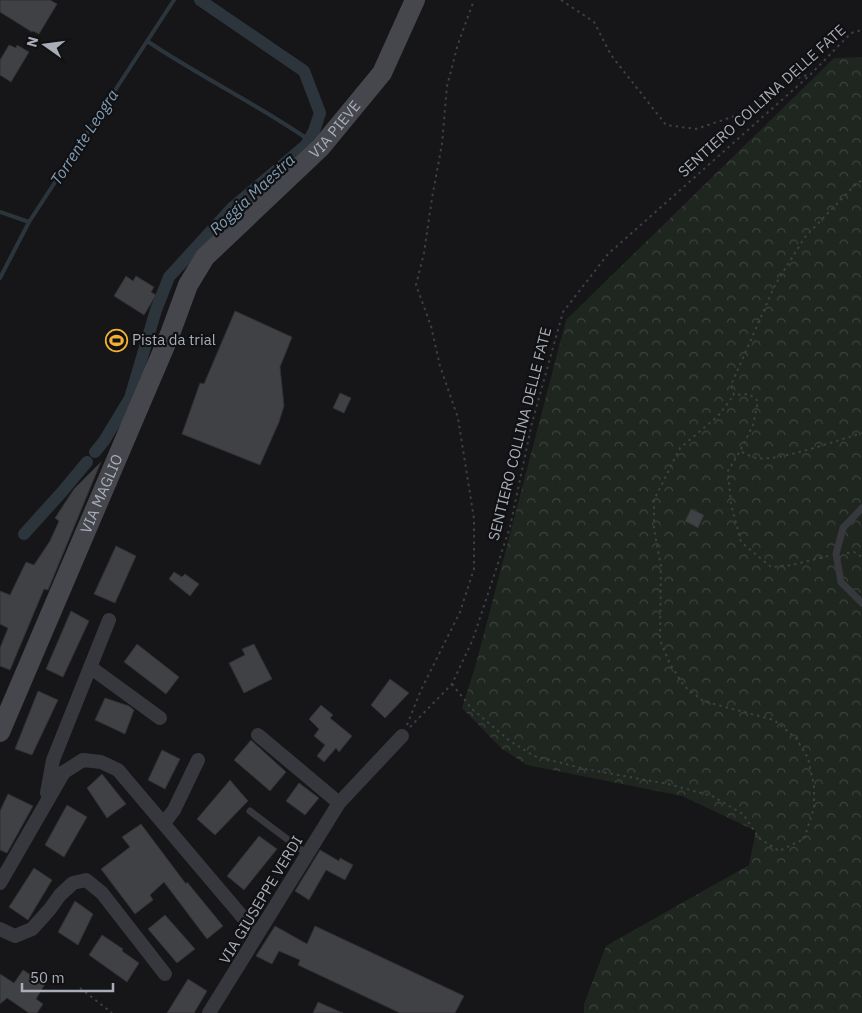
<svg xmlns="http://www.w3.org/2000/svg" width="862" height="1013" font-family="'IBM Plex Sans',sans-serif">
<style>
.forest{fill:url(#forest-crowns)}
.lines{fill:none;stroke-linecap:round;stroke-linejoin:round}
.stream{stroke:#2c353c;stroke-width:4}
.canal{stroke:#2c353c;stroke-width:12}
.building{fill:#404145;stroke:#303034}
.path{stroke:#3d3f44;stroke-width:2;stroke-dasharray:2.5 4;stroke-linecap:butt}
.lane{stroke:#37383d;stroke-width:7}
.street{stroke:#37383d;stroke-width:14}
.secondary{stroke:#45474d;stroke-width:20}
.labels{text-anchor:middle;stroke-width:4.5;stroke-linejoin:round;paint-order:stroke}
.street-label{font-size:15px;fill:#a8adb8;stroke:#111113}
.poi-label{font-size:15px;fill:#a8adb8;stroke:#111113;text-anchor:start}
.water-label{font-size:16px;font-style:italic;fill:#7f9bb3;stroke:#111113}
</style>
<defs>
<pattern id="forest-crowns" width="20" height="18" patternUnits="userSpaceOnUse" patternTransform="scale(1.25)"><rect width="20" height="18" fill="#1e261f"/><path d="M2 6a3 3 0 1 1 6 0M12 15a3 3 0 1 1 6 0" fill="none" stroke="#3c433d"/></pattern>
</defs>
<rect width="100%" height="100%" fill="#161618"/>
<!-- forest -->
<path class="forest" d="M 862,57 L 862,1013 L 584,1013 L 584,1004 L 606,946 L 749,865 L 756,831 L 682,796 L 527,765 L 502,749 L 462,708 L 476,664 L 566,320 L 834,58 Z"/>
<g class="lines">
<!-- stream -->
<path class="stream" d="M 147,41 C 199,76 257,104 309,140
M 0,212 L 29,222
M 0,278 L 29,222 L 174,0"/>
<!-- canal -->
<path class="canal" d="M 95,452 L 104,441 L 130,398 L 156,310 L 169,277 L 232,208 L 306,145 L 314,131 L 320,113 L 304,71 L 200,0
M 24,534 L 62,492 L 87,462"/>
</g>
<!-- building -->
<path class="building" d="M 0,0 L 50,0 L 57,4 L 39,34 L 33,31 L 32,32 L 0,12 Z
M 9,45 L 16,48 L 17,45 L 29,52 L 11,82 L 0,75 L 0,60 Z
M 126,276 L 133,281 L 136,276 L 154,287 L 151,292 L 156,295 L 144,315 L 114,296 Z
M 235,311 L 292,337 L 280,367 L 284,406 L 279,422 L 260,465 L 182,434 L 200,383 L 204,384 Z
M 340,393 L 351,398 L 344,413 L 333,408 Z
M 101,462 L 48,590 L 44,589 L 10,670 L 0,666 L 0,648 L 8,628 L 0,624 L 0,591 L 10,595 L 26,562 L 34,565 L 50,541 L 59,521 L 55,518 L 74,489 Z
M 691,509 L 704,515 L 698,528 L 685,521 Z
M 116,546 L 136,556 L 115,603 L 94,594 Z
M 174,572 L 182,577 L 185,574 L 199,584 L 190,596 L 169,579 Z
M 71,611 L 89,621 L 63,677 L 46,669 Z
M 137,644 L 179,677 L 166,694 L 124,662 Z
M 254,644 L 272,679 L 244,693 L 229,663 L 245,655 L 242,649 Z
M 390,679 L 409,693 L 385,718 L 371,705 Z
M 38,691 L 58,700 L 32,755 L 15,749 Z
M 105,698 L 129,706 L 134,710 L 125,734 L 95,720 Z
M 321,705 L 333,715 L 330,718 L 352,736 L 339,752 L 336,748 L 324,762 L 317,756 L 325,745 L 314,736 L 319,729 L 309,719 Z
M 251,740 L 286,772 L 270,791 L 234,760 Z
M 162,750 L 180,759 L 165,789 L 148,780 Z
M 102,774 L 126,804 L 107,818 L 87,788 Z
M 230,780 L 248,801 L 215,835 L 197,819 Z
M 299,783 L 319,798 L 305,815 L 286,801 Z
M 8,794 L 33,806 L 7,853 L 0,850 L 0,811 Z
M 67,805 L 87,817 L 64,857 L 45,845 Z
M 141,824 L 186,884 L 187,882 L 223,926 L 207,939 L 164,882 L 150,895 L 153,900 L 135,914 L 101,869 L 130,847 L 122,837 Z
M 259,836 L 277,849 L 244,890 L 227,876 Z
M 320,850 L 339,861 L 340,858 L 353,865 L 345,880 L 326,870 L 309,900 L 295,891 Z
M 34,868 L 52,880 L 28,920 L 9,907 Z
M 75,901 L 93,914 L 78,945 L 58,932 Z
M 165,915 L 195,949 L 177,963 L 148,929 Z
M 275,926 L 307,944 L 315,926 L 464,996 L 455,1013 L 400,1013 L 298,965 L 300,960 L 279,951 L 272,964 L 256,956 Z
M 102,935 L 123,949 L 122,951 L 139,963 L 127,982 L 89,955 Z
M 23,970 L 45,984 L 36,999 L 43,1004 L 37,1013 L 29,1013 L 7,998 L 0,1004 L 0,974 L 14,983 Z
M 188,979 L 207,991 L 194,1013 L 167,1013 Z
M 318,1002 L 343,1013 L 313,1013 Z"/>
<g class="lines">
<!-- path -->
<path class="path" d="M 561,0 L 594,22 L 611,55 L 666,125 L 696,129 L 744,113 L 775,86 L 807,75
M 742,452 C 746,454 751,457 756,458 C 778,462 838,440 862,433
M 847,553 L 854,552 L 862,557
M 828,556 L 792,565 L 771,567 L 741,542 L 731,504 L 728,471 L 740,451 L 753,425 L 758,401 L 749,394 L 734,395 L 731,385 L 775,285 L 805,237 L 854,186 L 862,180
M 452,684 L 472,709 L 510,741 L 534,756 L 585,769 L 668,784 L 712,796 L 743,814 L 759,838 L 779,851 L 804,839 L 814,808 L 814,786 L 808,758 L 796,738 L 774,720 L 703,701 L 684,686 L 670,664 L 660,640 L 661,566 L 654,529 L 654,500 L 680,448 L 718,416 L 734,395
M 407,725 L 421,690 L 460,612 L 474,569 L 474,519 L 458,418 L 440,366 L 431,326 L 416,285 L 424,253 L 432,198 L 442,144 L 447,86 L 458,44 L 474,0
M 410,727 L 452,684 L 473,639 L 510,527 L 532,423 L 563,312 L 608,254 L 810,75 L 851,33 L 862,30
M 80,988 L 112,1013"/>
<!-- lane -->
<path class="lane" d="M 862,508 L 843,528 L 836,554 L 841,582 L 862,603
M 250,811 L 307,854"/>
<!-- street -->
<path class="street" d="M 90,667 L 160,718
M 258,735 L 339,803
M 47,793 L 53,760 L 109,620
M 164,823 L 174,810 L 198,760
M 0,883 L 64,772 L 83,760 L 101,762 L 118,770 L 257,934
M 0,929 L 15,936 L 32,929 L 50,909 L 60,895 L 73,883 L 86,880 L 102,893 L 165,974
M 209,1013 L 339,803 L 402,736"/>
<!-- secondary -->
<path class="secondary" id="s1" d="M 0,732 L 170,334 L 188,285 L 205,257 L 321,147 L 382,73 L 415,0"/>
</g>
<!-- icons -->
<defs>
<symbol id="stadium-ring" viewBox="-11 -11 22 22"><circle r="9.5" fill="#111113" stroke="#f2b134" stroke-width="1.5"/><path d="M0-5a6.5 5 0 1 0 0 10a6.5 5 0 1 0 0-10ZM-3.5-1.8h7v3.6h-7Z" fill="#f2b134"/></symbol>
</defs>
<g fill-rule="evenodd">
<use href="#stadium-ring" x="104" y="328" width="25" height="25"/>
</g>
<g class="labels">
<!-- street labels -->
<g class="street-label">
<text transform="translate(762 101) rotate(-42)" y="5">SENTIERO COLLINA DELLE FATE</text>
<text dy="5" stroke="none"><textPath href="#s1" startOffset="700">VIA PIEVE</textPath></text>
<text transform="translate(520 434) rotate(-76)" y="5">SENTIERO COLLINA DELLE FATE</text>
<text dy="5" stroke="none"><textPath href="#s1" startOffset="259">VIA MAGLIO</textPath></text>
<text transform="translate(261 900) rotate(-59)" y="5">VIA GIUSEPPE VERDI</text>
</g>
<!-- poi labels -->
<g class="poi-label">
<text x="132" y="345">Pista da trial</text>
</g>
<!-- water labels -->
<g class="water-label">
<text transform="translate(84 137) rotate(-57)" y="6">Torrente Leogra</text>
<text transform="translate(252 194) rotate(-43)" y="6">Roggia Maestra</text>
</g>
</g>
<!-- north arrow -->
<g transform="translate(45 45) rotate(284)" stroke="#111113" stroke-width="4" paint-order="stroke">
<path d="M0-4L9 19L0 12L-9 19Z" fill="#a8adb8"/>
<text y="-8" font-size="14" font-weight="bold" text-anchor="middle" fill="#a8adb8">N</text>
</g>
<!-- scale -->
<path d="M22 983v8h91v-8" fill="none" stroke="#a8adb8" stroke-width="2.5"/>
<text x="30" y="983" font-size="15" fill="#a8adb8" stroke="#111113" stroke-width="4" paint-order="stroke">50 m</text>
</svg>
